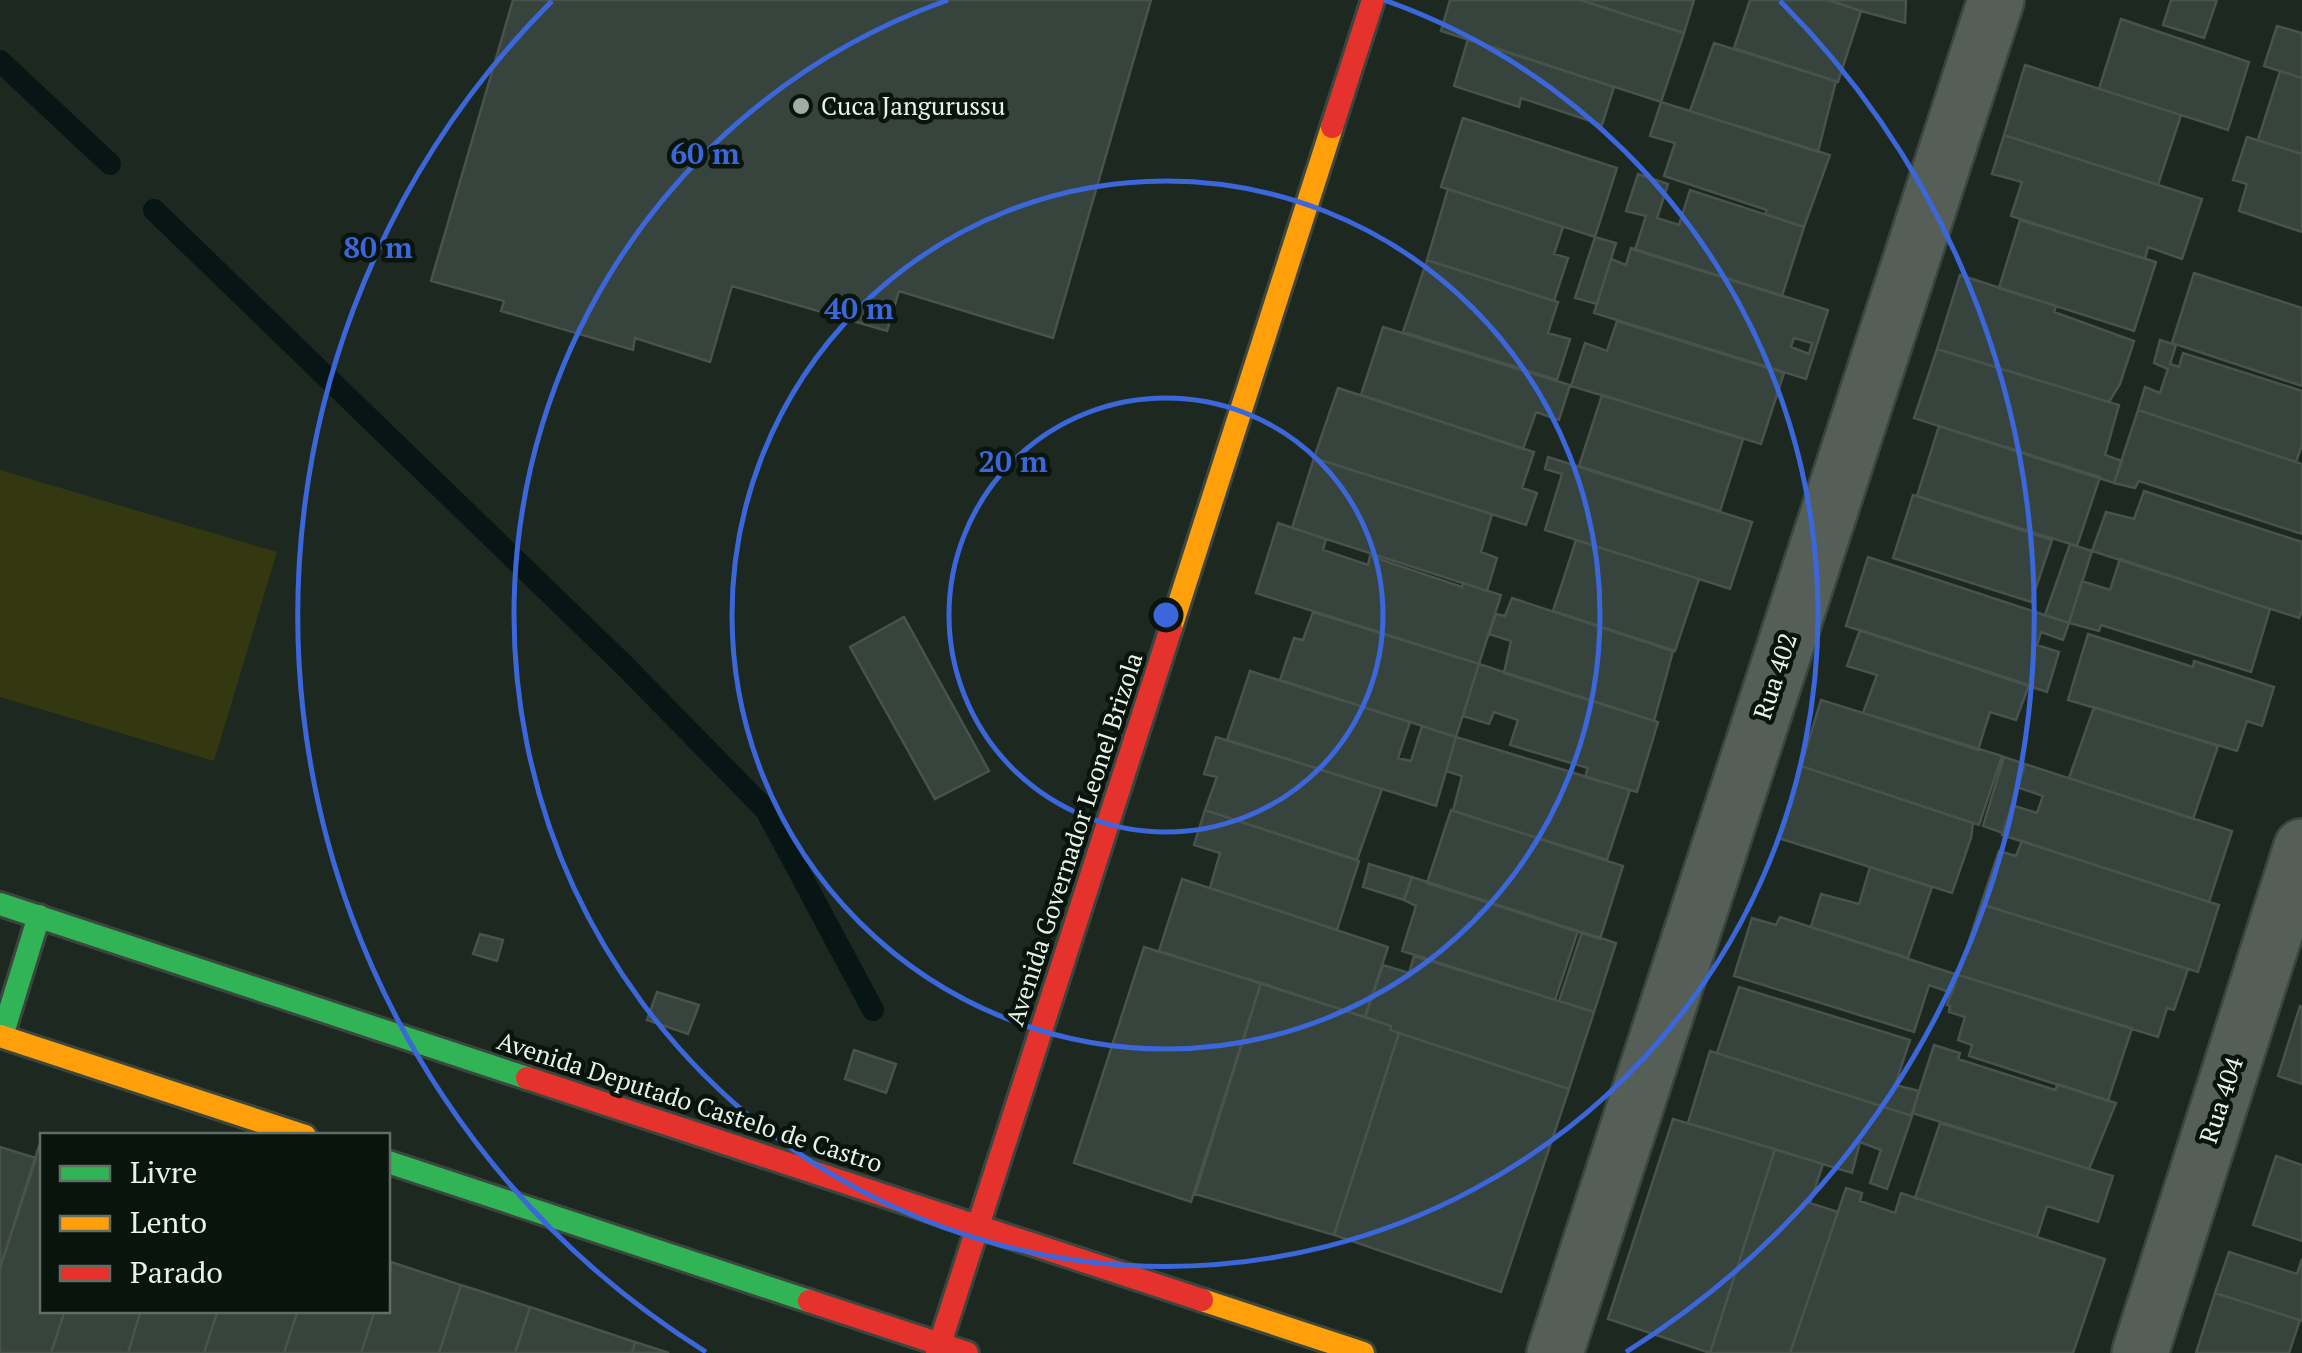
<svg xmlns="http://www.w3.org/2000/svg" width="2302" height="1353" font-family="'PT Serif',serif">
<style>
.green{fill:#333810}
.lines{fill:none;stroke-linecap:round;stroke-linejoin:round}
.stream{stroke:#081515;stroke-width:22}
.building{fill:#37433d;stroke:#48534d;stroke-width:2.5;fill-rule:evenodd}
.street-casing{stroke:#3b463f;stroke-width:60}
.fast-casing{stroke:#3b463f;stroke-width:28}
.slow-casing{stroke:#3b463f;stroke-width:28}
.jam-casing{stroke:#3b463f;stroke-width:28}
.street{stroke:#555f58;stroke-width:55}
.fast{stroke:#30b455;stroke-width:22}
.slow{stroke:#ff9f0a;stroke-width:22}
.jam{stroke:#e5322d;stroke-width:22}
.ring{fill:none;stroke:#3b67db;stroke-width:5}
.poi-dot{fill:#9fada3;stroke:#09140d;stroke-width:4}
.labels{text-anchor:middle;stroke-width:9;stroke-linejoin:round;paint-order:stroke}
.poi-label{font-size:25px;fill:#e5f4e9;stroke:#09140d;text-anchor:start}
.street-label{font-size:25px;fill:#e5f4e9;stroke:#09140d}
.centre{fill:#3b67db;stroke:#09140d;stroke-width:5}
.ring-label{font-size:30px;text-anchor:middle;font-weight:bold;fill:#3b67db;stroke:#09140d;stroke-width:9;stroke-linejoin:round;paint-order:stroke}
</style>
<rect width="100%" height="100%" fill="#1c2820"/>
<!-- green -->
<path class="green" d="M 0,470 L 277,552 L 214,761 L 0,697 Z"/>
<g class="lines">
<!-- stream -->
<path class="stream" d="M 0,61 L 110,164
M 154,210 L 624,665 L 766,810 L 873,1010"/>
</g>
<!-- building -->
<path class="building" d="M 513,0 L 1151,0 L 1053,338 L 899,291 L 887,331 L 732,286 L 710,362 L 635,338 L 633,350 L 501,311 L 504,301 L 431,281 Z
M 1450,0 L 1580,0 L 1684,33 L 1661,102 L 1441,31 Z
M 1580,0 L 1694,0 L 1684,33 Z
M 1750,0 L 1828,0 L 1861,11 L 1838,82 L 1734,48 Z
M 1828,0 L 1906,0 L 1905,23 L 1861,11 Z
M 2171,0 L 2217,0 L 2204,38 L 2163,25 Z
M 2121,19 L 2249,62 L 2228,130 L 2099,89 Z
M 2277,26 L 2302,33 L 2302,78 L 2264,66 Z
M 1468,39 L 1614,87 L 1602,125 L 1521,98 L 1519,107 L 1454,86 Z
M 1714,43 L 1836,81 L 1818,152 L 1690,111 Z
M 2025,65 L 2181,115 L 2158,185 L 2004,135 Z
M 2280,71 L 2302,78 L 2302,154 L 2258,140 Z
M 1661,102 L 1830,155 L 1804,227 L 1765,214 L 1767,210 L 1664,176 L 1675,143 L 1650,136 Z
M 1463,118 L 1617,168 L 1595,237 L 1441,187 Z
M 2004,135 L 2202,199 L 2182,259 L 2148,247 L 2145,259 L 2011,216 L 2022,182 L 1992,174 Z
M 2247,137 L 2302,154 L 2302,232 L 2239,211 L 2247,184 L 2233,180 Z
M 1638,174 L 1668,184 L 1657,218 L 1679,225 L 1690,190 L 1804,227 L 1782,296 L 1635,250 L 1646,216 L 1626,211 Z
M 1448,189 L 1563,227 L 1554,254 L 1568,258 L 1554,301 L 1427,260 Z
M 2020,220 L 2156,262 L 2134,331 L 1999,288 Z
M 1595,237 L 1616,243 L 1597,304 L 1575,298 Z
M 1631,248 L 1828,310 L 1806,379 L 1594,313 L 1611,259 L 1626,265 ZM 1794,338 L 1812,343 L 1809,354 L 1791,347 Z
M 1427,260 L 1558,302 L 1548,333 L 1570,339 L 1557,380 L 1403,332 Z
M 2194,273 L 2302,308 L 2302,386 L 2172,343 Z
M 1960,275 L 2056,306 L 2054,312 L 2134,341 L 2120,384 L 2109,402 L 1937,349 Z
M 1617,321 L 1784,373 L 1761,444 L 1571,386 L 1585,343 L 1607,351 Z
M 1383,327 L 1570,385 L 1559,420 L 1536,412 L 1523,449 L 1361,395 Z
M 2160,340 L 2176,345 L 2170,364 L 2179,367 L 2183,353 L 2302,391 L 2302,445 L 2296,462 L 2138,410 L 2145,387 L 2160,393 L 2168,369 L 2154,363 Z
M 1937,349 L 2119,405 L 2105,455 L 2122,461 L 2114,483 L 1914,418 Z
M 1338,388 L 1534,452 L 1522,488 L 1537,493 L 1526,525 L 1314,458 Z
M 1602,395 L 1743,439 L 1720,511 L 1579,466 Z
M 2138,410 L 2302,464 L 2302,534 L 2139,481 L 2135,488 L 2114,483 Z
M 1939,426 L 2100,477 L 2077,546 L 1917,496 Z
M 1548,457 L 1752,522 L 1730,589 L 1545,530 L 1562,474 L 1545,469 Z
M 1314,458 L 1492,514 L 1481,552 L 1497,558 L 1487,591 L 1292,528 Z
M 2144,491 L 2302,542 L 2302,610 L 2299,618 L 2092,551 L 2106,512 L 2134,519 Z
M 1913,495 L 2052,540 L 2031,602 L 1893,558 Z
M 1278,523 L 1326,539 L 1323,550 L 1368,565 L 1370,556 L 1462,587 L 1463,583 L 1501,595 L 1479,664 L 1256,593 Z
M 1576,540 L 1699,579 L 1675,651 L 1553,611 Z
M 2070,544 L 2092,551 L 2069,623 L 2045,615 Z
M 1868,557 L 2069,623 L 2063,640 L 2041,632 L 2037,645 L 2059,652 L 2047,692 L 1846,626 Z
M 2120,559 L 2270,609 L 2251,672 L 2101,625 L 2099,631 L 2069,623 L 2082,581 L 2110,590 Z
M 1512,598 L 1673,651 L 1654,721 L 1504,673 L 1511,641 L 1489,634 L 1496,614 L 1505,616 Z
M 1313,612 L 1479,664 L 1456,737 L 1280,680 L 1294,638 L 1303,640 Z
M 904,617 L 989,771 L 935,799 L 850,647 Z
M 1860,630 L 2029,685 L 2016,720 L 1990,712 L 1978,750 L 1863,713 L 1877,675 L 1847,666 Z
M 2088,634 L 2193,667 L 2194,661 L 2274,687 L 2262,726 L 2247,721 L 2237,751 L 2068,700 Z
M 1479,664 L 1658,722 L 1637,792 L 1585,777 L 1588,768 L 1510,745 L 1518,720 L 1494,712 L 1489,724 L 1463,716 Z
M 1250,671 L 1410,722 L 1398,758 L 1411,761 L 1422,726 L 1456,737 L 1436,806 L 1227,740 Z
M 1821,700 L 2002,756 L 1979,825 L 1801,766 Z
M 2094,707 L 2218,746 L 2193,819 L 2069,778 Z
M 1216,737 L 1382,789 L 1357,860 L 1205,810 L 1217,777 L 1204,774 Z
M 1456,737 L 1630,790 L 1607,860 L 1453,811 L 1462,776 L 1446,771 Z
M 2004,757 L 2025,764 L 2003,833 L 1983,826 Z
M 2025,764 L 2232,831 L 2209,902 L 2002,835 L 2012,805 L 2037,813 L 2043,796 L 2017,787 Z
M 1801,766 L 1973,823 L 1971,838 L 1952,893 L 1778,838 Z
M 1205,810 L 1359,861 L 1337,930 L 1210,888 L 1220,853 L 1194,845 Z
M 1451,810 L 1623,866 L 1600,939 L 1427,883 Z
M 2022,841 L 2219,905 L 2198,972 L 1981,904 L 1999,851 L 2016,856 Z
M 1369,864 L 1412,877 L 1404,900 L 1363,887 Z
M 1870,867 L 1932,887 L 1908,958 L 1811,927 L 1821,894 L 1859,904 Z
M 1412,877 L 1578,931 L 1555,1000 L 1402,951 L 1416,906 L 1404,900 Z
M 1182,879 L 1388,947 L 1365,1017 L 1159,951 Z
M 1981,904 L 2188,969 L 2174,1010 L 2167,1008 L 2158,1037 L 1958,975 Z
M 1780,917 L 1958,975 L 1952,993 L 1929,985 L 1914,1032 L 1734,976 L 1752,918 L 1776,925 Z
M 1582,932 L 1616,943 L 1594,1012 L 1559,1001 Z
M 480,934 L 503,940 L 497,961 L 473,954 Z
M 1144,947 L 1261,983 L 1191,1202 L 1074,1163 Z
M 1414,956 L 1594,1012 L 1569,1089 L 1390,1030 L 1391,1026 L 1365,1017 L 1383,965 L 1409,973 Z
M 1958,975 L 2132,1028 L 2108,1101 L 1969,1056 L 1972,1045 L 1958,1040 L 1965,1017 L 1949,1012 L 1950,1006 L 1947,1005 Z
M 1261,983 L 1391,1026 L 1390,1030 L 1399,1033 L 1334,1235 L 1195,1194 Z
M 1739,987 L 1910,1040 L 1895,1085 L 1919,1091 L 1912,1116 L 1717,1053 Z
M 657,992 L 699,1005 L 688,1034 L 647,1020 Z
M 2300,1006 L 2302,1007 L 2302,1084 L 2278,1076 Z
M 1399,1033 L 1569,1089 L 1501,1292 L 1334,1235 Z
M 1934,1045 L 1960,1053 L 1958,1059 L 2055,1090 L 2058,1084 L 2116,1103 L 2089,1169 L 1912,1113 Z
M 854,1050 L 896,1064 L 886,1093 L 845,1079 Z
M 1710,1051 L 1912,1116 L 1887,1189 L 1870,1183 L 1881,1150 L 1860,1142 L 1852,1173 L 1688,1123 Z
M 1673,1119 L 1775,1149 L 1710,1353 L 1608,1319 Z
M 1940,1123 L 2113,1176 L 2098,1222 L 2047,1206 L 2037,1237 L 1915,1198 Z
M 39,1146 L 42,1147 L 42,1310 L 65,1310 L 51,1353 L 0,1353 L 0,1268 Z
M 0,1147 L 36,1158 L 0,1268 Z
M 1775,1149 L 1823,1164 L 1810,1203 L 1838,1212 L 1790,1353 L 1710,1353 Z
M 2276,1156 L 2302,1165 L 2302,1241 L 2253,1225 Z
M 1846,1188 L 1862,1193 L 1860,1201 L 1895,1213 L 1901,1193 L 2105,1259 L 2073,1353 L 1790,1353 Z
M 2229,1252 L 2297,1274 L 2302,1259 L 2302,1321 L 2215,1293 Z
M 391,1262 L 461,1285 L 439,1353 L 361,1353 L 375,1310 L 388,1310 Z
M 461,1285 L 530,1307 L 515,1353 L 439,1353 Z
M 2215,1293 L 2300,1320 L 2289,1353 L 2196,1353 Z
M 530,1307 L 635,1342 L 632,1353 L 515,1353 Z
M 65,1310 L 141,1310 L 128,1353 L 51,1353 Z
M 141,1310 L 218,1310 L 204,1353 L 128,1353 Z
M 218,1310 L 298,1310 L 284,1353 L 204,1353 Z
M 298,1310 L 375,1310 L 361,1353 L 284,1353 Z
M 635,1342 L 669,1353 L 632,1353 Z"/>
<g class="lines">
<defs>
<path id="street" d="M 1555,1353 L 1996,0
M 2140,1353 L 2302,847"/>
<path id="fast" d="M 0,904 L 527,1078
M 2,1036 L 39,916
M 388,1162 L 809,1301"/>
<path id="slow" d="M 1171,628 L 1332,127
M 0,1036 L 305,1136
M 1202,1300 L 1363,1353"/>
<path id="jam" d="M 1332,127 L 1373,0
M 527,1078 L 1202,1300
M 809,1301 L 967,1353
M 937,1353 L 1171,628"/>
</defs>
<!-- street casing -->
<use href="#street" class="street-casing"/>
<!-- fast casing -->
<use href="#fast" class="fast-casing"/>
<!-- slow casing -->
<use href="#slow" class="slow-casing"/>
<!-- jam casing -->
<use href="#jam" class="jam-casing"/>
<!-- street -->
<use href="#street" class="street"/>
<!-- fast -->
<use href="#fast" class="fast"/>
<!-- slow -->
<use href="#slow" class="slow"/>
<!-- jam -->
<use href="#jam" class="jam"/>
</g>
<!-- distance rings -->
<g class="ring">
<circle cx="1166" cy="615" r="217"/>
<circle cx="1166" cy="615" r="434"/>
<path d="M1384 0A652 652 0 1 1 948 0"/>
<path d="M706 1352A869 869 0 0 1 552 1M1780 1A869 869 0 0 1 1626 1352"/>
</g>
<!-- markers -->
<circle class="poi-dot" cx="801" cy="106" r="10"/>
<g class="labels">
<!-- poi labels -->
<g class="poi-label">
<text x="821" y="115">Cuca Jangurussu</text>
</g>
<!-- street labels -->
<g class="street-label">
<text transform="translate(1775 676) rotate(-72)" y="9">Rua 402</text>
<text transform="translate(1074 839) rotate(-72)" y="9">Avenida Governador Leonel Brizola</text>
<text transform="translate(2221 1100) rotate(-72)" y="9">Rua 404</text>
<text transform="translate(690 1102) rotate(18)" y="9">Avenida Deputado Castelo de Castro</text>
</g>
</g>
<circle cx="1166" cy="615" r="15" class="centre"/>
<g class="ring-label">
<text x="705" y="164">60 m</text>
<text x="378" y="258">80 m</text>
<text x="859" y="319">40 m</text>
<text x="1013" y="472">20 m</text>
</g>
<!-- legend -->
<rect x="40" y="1133" width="350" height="180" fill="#09140d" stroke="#616e65" stroke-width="2.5"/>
<rect x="60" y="1166" width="50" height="15" fill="#30b455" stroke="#616e65" stroke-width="2.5"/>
<text x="130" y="1183" font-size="30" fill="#e5f4e9">Livre</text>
<rect x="60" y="1216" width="50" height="15" fill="#ff9f0a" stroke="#616e65" stroke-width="2.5"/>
<text x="130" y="1233" font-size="30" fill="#e5f4e9">Lento</text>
<rect x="60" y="1266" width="50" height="15" fill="#e5322d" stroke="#616e65" stroke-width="2.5"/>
<text x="130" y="1283" font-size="30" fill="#e5f4e9">Parado</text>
</svg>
